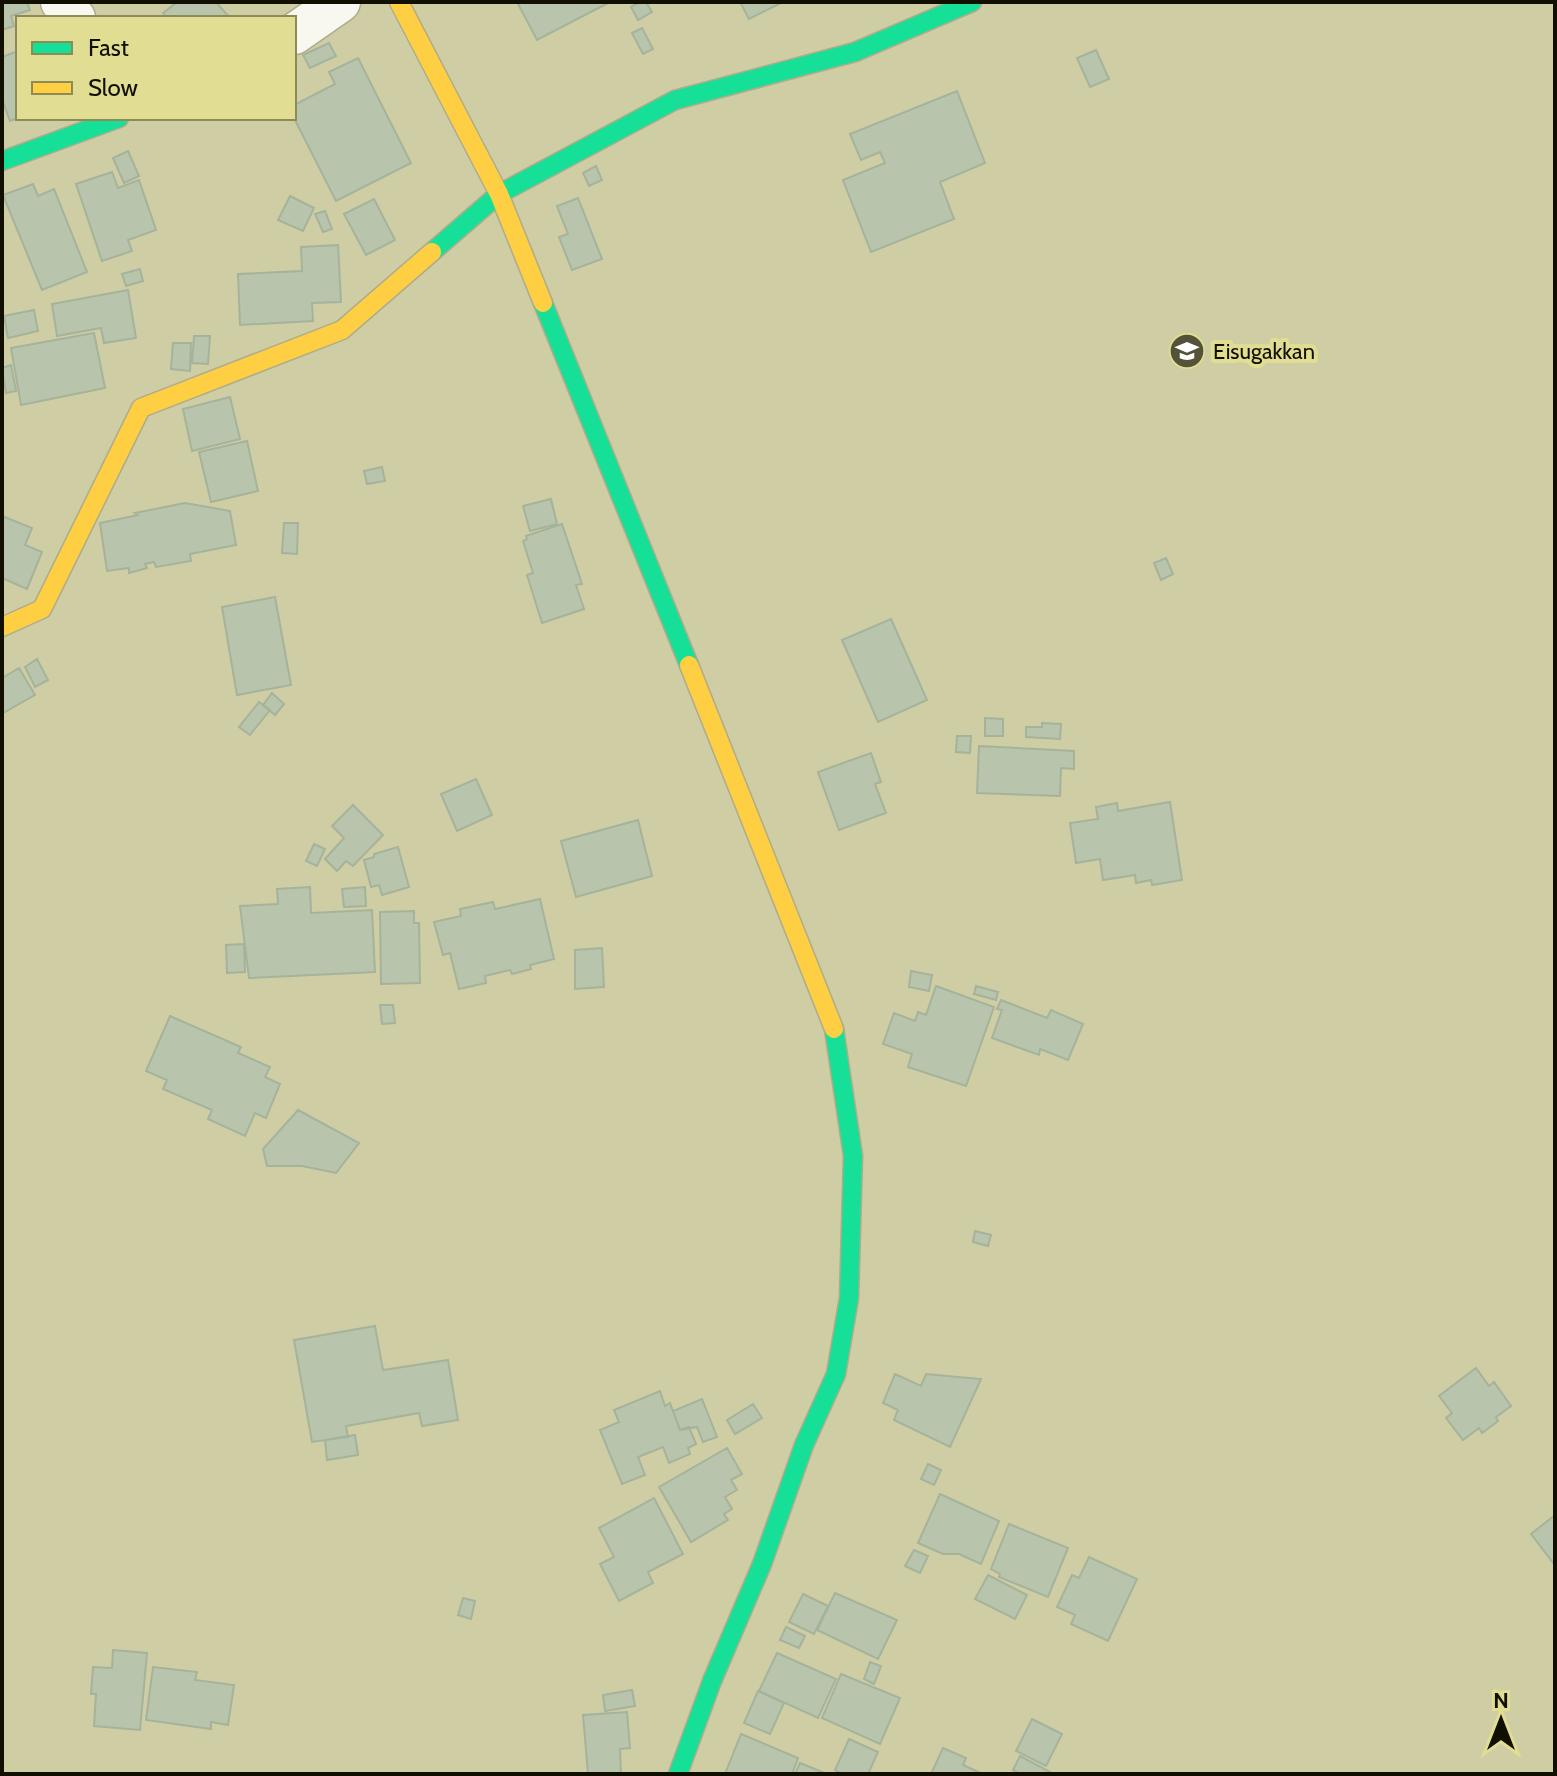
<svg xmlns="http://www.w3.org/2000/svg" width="1557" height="1776" font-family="Cabin,sans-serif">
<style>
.building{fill:#b8c5ac;stroke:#a5b39b;stroke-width:2}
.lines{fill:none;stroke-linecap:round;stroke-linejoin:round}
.street-casing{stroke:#aeac8b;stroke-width:43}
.fast-casing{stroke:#aeac8b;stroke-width:21}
.slow-casing{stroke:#aeac8b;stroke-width:21}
.street{stroke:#f8f8f1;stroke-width:40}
.fast{stroke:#16e098;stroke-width:18}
.slow{stroke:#ffcf43;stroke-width:18}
.labels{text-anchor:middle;stroke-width:8;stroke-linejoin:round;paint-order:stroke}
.poi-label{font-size:22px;fill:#110f00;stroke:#e1dd92;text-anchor:start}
</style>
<rect width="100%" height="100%" fill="#cfcda4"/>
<!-- building -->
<path class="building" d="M 2,2 L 27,2 L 30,10 L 11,16 L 14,26 L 2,30 Z
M 177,2 L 216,2 L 230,18 L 168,18 L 163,13 Z
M 517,2 L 610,2 L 537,40 Z
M 640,2 L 646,2 L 652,12 L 638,20 L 631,7 Z
M 740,2 L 783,2 L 749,19 Z
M 642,28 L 653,49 L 643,54 L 632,33 Z
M 329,43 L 336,56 L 310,68 L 303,55 Z
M 1096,50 L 1109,79 L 1090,87 L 1077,58 Z
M 18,51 L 18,118 L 10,121 L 2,99 L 2,57 Z
M 358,58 L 411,163 L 336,201 L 294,118 L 294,105 L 335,84 L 329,72 Z
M 957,91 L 985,163 L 940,182 L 954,219 L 871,252 L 843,180 L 885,163 L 880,152 L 861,160 L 850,134 Z
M 128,151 L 139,176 L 124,183 L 113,158 Z
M 596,166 L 602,180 L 589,186 L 583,173 Z
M 112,172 L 118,188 L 139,180 L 156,230 L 128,240 L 132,251 L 102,261 L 76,184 Z
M 33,184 L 38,196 L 54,189 L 87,272 L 42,290 L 3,195 Z
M 290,196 L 314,208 L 303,231 L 278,220 Z
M 578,198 L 602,259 L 572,270 L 559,237 L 568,234 L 557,206 Z
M 374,199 L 395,240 L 366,255 L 344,214 Z
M 325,211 L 332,229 L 323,232 L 315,214 Z
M 338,245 L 341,302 L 312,303 L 313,321 L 240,325 L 238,274 L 302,271 L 301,247 Z
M 140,269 L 143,281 L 126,286 L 122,274 Z
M 128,290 L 136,338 L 104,343 L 101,328 L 57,336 L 52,304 Z
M 34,310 L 38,331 L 8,338 L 4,316 Z
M 94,333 L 105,388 L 21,405 L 11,348 Z
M 194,336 L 210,336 L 208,364 L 192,363 Z
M 173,343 L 191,343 L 190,371 L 171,369 Z
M 11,365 L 16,391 L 6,393 L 2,368 Z
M 230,397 L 240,439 L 192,451 L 183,409 Z
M 247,441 L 258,491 L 211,502 L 199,452 Z
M 382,467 L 385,481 L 367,484 L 364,471 Z
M 551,499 L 557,524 L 530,531 L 523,506 Z
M 185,503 L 230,511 L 236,545 L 190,554 L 191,561 L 156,567 L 154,562 L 145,564 L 147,568 L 129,573 L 129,568 L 107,571 L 100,523 L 138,515 L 135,513 Z
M 2,516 L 32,528 L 25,545 L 42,552 L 27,589 L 2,578 Z
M 284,523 L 298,523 L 297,554 L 282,553 Z
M 562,524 L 582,584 L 576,585 L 584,609 L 542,623 L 527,575 L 533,573 L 523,541 L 527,539 L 526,536 Z
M 1166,558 L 1173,574 L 1161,580 L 1154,563 Z
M 275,597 L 291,685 L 237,695 L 222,607 Z
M 891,619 L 927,700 L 878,722 L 842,640 Z
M 37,659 L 48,680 L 35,687 L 25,667 Z
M 19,668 L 35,695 L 3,713 L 2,678 Z
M 272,693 L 284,704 L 275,715 L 263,705 Z
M 259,702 L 270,710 L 250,735 L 239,727 Z
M 985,718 L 1003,719 L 1003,736 L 985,736 Z
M 1042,723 L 1061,724 L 1060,739 L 1026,737 L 1026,727 L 1042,727 Z
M 957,736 L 971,736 L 970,753 L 956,752 Z
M 979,746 L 1074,751 L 1074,769 L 1061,768 L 1060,796 L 977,793 Z
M 871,753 L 881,782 L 875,784 L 886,813 L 839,830 L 818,772 Z
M 476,779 L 492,815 L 457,831 L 441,794 Z
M 1170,802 L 1182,880 L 1152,885 L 1151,880 L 1136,883 L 1135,875 L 1103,880 L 1100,859 L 1076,863 L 1070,823 L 1098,819 L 1096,807 L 1117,803 L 1118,811 Z
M 353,805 L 383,835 L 353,866 L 346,861 L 337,871 L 325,859 L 344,838 L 332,826 Z
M 638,820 L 652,876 L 576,897 L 561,841 Z
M 314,844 L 325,849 L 317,866 L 306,861 Z
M 398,847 L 409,887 L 382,895 L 379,885 L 371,887 L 364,860 L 374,857 L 374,854 Z
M 310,887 L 311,913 L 372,910 L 375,972 L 249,978 L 240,906 L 278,904 L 277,889 Z
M 365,887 L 366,906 L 344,907 L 342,889 Z
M 540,899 L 554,959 L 530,965 L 531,969 L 512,974 L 510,970 L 485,976 L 486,983 L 459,989 L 450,953 L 443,955 L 434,922 L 461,916 L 460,909 L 493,902 L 495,909 Z
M 414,911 L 414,923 L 419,923 L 420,983 L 381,984 L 380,912 Z
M 244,944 L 245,972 L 227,973 L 226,945 Z
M 602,948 L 604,987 L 575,989 L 575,950 Z
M 911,971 L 932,975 L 929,991 L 909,987 Z
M 936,986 L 994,1007 L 966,1086 L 908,1067 L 912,1054 L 883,1044 L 894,1013 L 915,1021 L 918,1012 L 926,1015 Z
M 976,986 L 998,992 L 996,1000 L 974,994 Z
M 1001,1000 L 1047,1018 L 1051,1010 L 1083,1024 L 1068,1060 L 1040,1049 L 1039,1055 L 992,1038 L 1002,1010 L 997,1009 Z
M 380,1005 L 393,1005 L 395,1023 L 382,1024 Z
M 170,1016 L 241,1047 L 238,1053 L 270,1067 L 265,1077 L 280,1084 L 266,1118 L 255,1113 L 245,1136 L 208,1119 L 212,1110 L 163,1089 L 167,1080 L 146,1071 Z
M 298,1110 L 359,1143 L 336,1173 L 302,1166 L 267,1166 L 263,1149 Z
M 975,1231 L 991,1235 L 988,1246 L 973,1242 Z
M 375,1326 L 383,1370 L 448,1360 L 458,1420 L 422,1426 L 419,1413 L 346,1426 L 348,1437 L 312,1442 L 294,1340 Z
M 1476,1368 L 1489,1386 L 1494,1382 L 1511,1406 L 1496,1417 L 1498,1421 L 1482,1433 L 1479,1428 L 1463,1440 L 1446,1418 L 1452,1413 L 1439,1396 Z
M 895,1374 L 921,1386 L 926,1374 L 981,1379 L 950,1447 L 894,1420 L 898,1410 L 883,1403 Z
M 660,1391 L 665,1406 L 670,1403 L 680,1430 L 689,1427 L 696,1444 L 688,1448 L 690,1454 L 669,1463 L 663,1447 L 638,1457 L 645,1475 L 622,1484 L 600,1430 L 619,1422 L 614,1410 Z
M 702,1399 L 717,1437 L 703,1442 L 697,1427 L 680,1430 L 673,1411 Z
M 753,1404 L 762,1418 L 735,1434 L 727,1420 Z
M 355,1435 L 358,1455 L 327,1460 L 325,1440 Z
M 727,1448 L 742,1474 L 731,1480 L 737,1490 L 725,1497 L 732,1509 L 724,1514 L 728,1520 L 691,1542 L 659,1487 Z
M 928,1464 L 941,1470 L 934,1485 L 921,1479 Z
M 940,1494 L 999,1521 L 981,1564 L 959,1554 L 943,1554 L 918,1543 Z
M 654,1498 L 683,1554 L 648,1572 L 653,1583 L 619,1601 L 600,1564 L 614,1557 L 599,1528 Z
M 1555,1515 L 1555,1564 L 1554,1564 L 1531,1534 Z
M 1009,1524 L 1068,1548 L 1048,1597 L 999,1577 L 1000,1574 L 991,1569 Z
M 914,1550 L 928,1556 L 920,1573 L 905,1566 Z
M 1089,1557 L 1137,1579 L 1108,1641 L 1071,1624 L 1075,1615 L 1057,1607 L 1072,1575 L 1079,1578 Z
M 988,1575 L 1027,1595 L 1015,1619 L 975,1599 Z
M 835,1593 L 897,1620 L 878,1659 L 817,1630 Z
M 803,1594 L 828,1606 L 814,1634 L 789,1622 Z
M 463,1598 L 475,1601 L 471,1619 L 458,1615 Z
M 786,1627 L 805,1636 L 799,1648 L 780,1640 Z
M 113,1650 L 147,1653 L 140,1730 L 94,1726 L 96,1694 L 91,1694 L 93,1667 L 112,1668 Z
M 777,1653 L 836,1679 L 818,1718 L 759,1691 Z
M 870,1662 L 881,1666 L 874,1684 L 864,1679 Z
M 153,1667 L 197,1672 L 195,1680 L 234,1685 L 228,1725 L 211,1722 L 211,1729 L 146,1720 Z
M 841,1674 L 900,1698 L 880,1744 L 822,1718 Z
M 632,1690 L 635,1706 L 605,1711 L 603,1695 Z
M 758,1691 L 784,1703 L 770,1734 L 744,1723 Z
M 627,1712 L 630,1748 L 620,1749 L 621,1774 L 588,1774 L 583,1715 Z
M 1032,1719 L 1062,1734 L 1046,1766 L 1016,1751 Z
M 741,1734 L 798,1758 L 792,1774 L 725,1774 Z
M 849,1739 L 878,1752 L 868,1774 L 843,1774 L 835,1770 Z
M 943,1748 L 966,1758 L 963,1765 L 983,1774 L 931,1774 Z
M 1020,1756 L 1050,1772 L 1049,1774 L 1021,1774 L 1013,1770 Z
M 800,1763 L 827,1774 L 795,1774 Z"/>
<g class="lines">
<defs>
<path id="street" d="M 61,2 L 75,18
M 294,34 L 340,2"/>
<path id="fast" d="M 2,161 L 119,118
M 432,252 L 499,194 L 675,100 L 855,52 L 972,2
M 543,303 L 689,665
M 678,1774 L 712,1681 L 762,1564 L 804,1445 L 836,1374 L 849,1298 L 853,1156 L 834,1029"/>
<path id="slow" d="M 399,2 L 499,194 L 543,303
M 2,627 L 42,609 L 141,408 L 342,330 L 432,252
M 689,665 L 834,1029"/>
</defs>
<!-- street casing -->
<use href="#street" class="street-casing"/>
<!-- fast casing -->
<use href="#fast" class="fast-casing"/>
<!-- slow casing -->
<use href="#slow" class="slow-casing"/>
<!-- street -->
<use href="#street" class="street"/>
<!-- fast -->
<use href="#fast" class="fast"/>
<!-- slow -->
<use href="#slow" class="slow"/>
</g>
<!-- icons -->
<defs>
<symbol id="school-disc" viewBox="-11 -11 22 22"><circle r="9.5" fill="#545239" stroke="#e1dd92"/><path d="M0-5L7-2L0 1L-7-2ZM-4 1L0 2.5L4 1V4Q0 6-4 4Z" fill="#fff"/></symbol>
</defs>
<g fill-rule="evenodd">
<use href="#school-disc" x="1167" y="331" width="40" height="40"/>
</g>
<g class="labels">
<!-- poi labels -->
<g class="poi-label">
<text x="1213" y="359">Eisugakkan</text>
</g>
</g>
<!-- border -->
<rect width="1557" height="1776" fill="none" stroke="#110f00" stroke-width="8"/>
<!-- legend -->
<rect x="16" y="16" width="280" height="104" fill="#e1dd92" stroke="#8e8b58" stroke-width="2"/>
<rect x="32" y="42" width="40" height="12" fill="#16e098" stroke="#8e8b58" stroke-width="2"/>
<text x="88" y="56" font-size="24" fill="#110f00">Fast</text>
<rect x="32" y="82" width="40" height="12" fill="#ffcf43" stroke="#8e8b58" stroke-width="2"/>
<text x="88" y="96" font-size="24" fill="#110f00">Slow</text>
<!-- north arrow -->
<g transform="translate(1501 1720)" stroke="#e1dd92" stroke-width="6" paint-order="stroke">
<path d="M0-6L14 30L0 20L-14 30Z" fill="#110f00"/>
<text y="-12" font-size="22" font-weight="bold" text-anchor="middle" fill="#110f00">N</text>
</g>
</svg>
